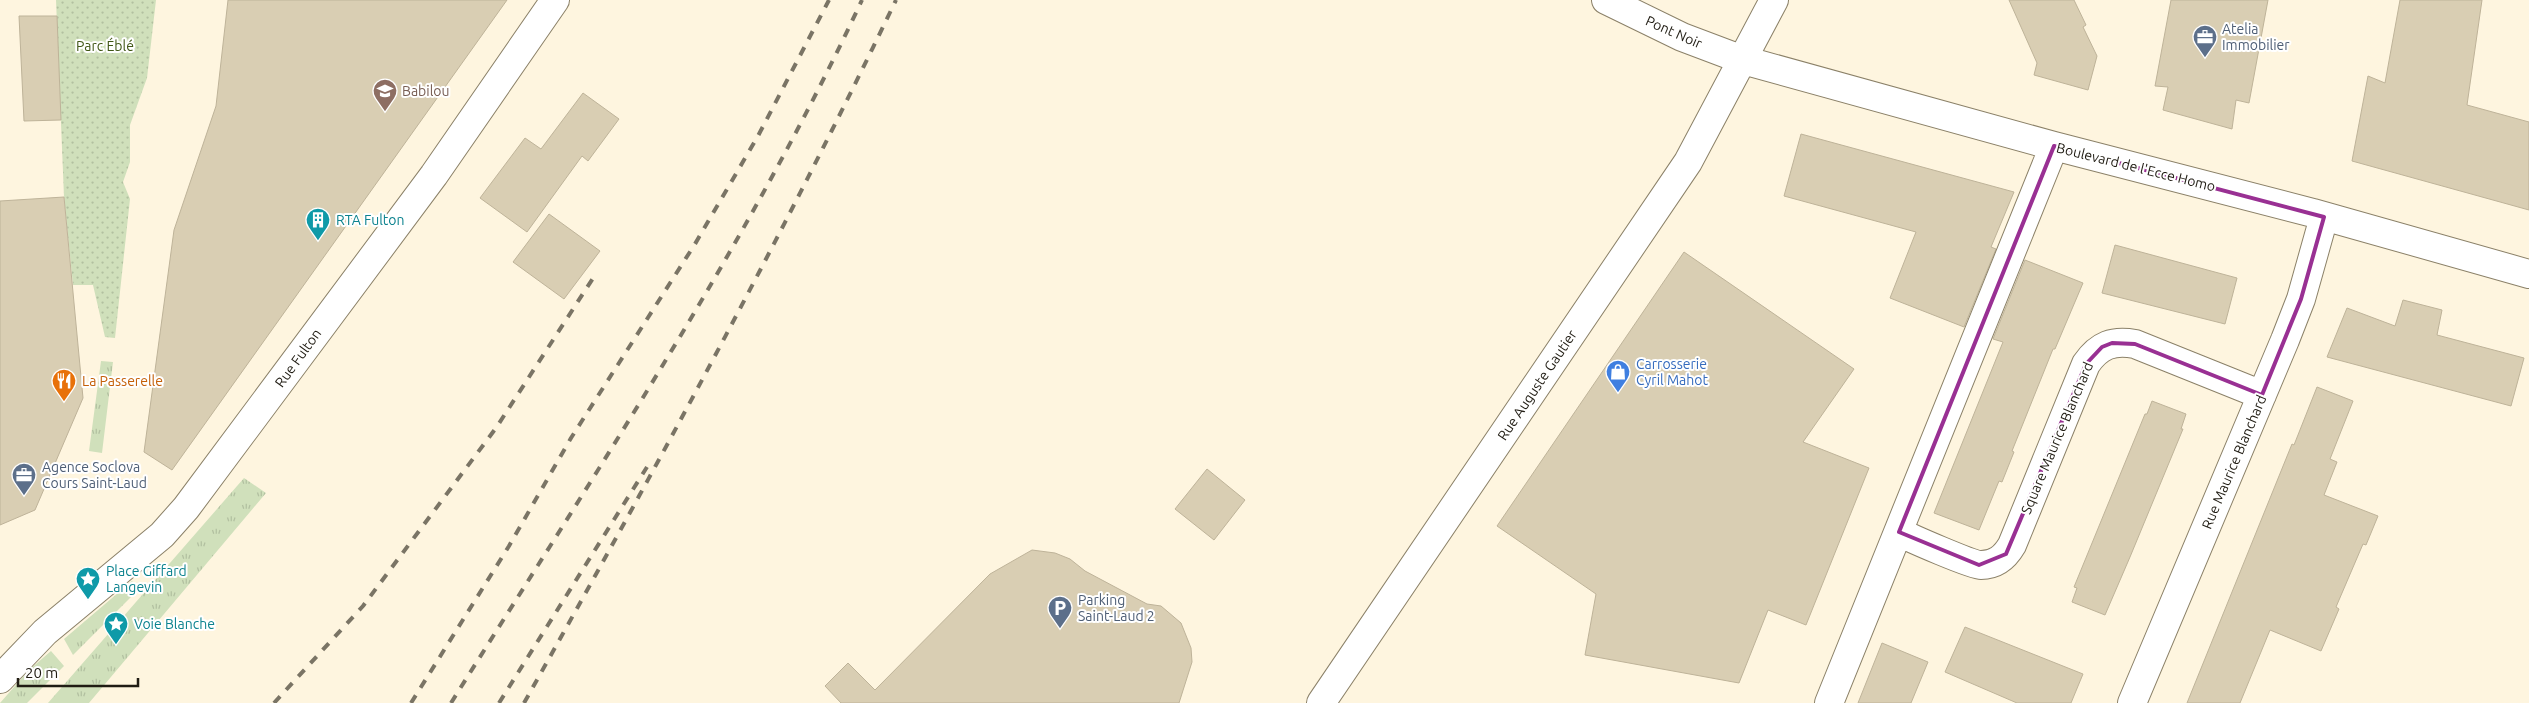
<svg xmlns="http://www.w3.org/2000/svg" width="2529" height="703" font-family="Ubuntu,sans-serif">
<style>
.grass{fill:url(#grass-tufts)}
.park{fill:url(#park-dots)}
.building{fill:#d9ceb3;stroke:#beb399}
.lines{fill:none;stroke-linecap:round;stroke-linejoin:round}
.minor-casing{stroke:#8b8168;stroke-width:30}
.minor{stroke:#fff;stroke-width:28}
.rail{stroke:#7a7465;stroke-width:4;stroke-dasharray:9 9;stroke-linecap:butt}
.marked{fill:none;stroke:#993093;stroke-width:4;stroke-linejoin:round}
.labels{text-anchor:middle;stroke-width:4;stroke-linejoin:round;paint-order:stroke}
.service-label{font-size:14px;fill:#4e5e75;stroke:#fff;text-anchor:start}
.street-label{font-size:14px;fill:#201c13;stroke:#fff}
.park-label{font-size:14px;fill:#3f5614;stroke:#fff}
.education-label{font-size:14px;fill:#785e54;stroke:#fff;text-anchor:start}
.culture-label{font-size:14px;fill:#0d838f;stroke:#fff;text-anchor:start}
.shop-label{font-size:14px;fill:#366cbe;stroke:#fff;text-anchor:start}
.food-label{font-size:14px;fill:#c56008;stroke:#fff;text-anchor:start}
</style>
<defs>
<pattern id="grass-tufts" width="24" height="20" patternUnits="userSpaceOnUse" patternTransform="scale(1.25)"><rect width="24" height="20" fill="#d0e0bb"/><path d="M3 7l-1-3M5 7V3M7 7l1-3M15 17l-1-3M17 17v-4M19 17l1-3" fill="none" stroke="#b2c0a0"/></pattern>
<pattern id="park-dots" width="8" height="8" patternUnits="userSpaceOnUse" patternTransform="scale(1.25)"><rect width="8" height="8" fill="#d0e0bb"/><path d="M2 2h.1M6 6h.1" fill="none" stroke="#b2c0a0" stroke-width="1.8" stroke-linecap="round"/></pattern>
</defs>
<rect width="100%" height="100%" fill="#fef5df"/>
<!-- grass -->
<path class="grass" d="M 101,361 L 113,362 L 102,453 L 89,451 Z
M 244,478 L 266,493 L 89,703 L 48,703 Z
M 132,581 L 138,590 L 73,655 L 64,639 Z
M 51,651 L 64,666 L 27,703 L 0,703 L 29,670 Z"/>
<!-- park -->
<path class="park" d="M 56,0 L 156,0 L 147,78 L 130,125 L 130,162 L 123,182 L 130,199 L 115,338 L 105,337 L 93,285 L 73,285 L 64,197 Z"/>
<!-- building -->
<path class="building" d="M 228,0 L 507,0 L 172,470 L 144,452 L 174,230 L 216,106 Z
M 2009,0 L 2074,0 L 2086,25 L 2083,27 L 2097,56 L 2088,90 L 2034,75 L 2037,63 Z
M 2171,0 L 2268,0 L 2249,103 L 2236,100 L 2232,129 L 2163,110 L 2168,87 L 2155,86 Z
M 2400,0 L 2482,0 L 2467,105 L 2529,122 L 2529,210 L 2352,161 L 2368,76 L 2385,83 Z
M 19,16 L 57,16 L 61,120 L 24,121 Z
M 583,93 L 619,119 L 588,161 L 582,156 L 527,232 L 480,198 L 525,138 L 541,149 Z
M 1801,134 L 2014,192 L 1991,247 L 1996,249 L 1964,327 L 1890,298 L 1916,232 L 1784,196 Z
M 64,197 L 83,398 L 35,510 L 0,525 L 0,201 Z
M 549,214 L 600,251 L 564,299 L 513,262 Z
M 2115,245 L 2237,278 L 2225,324 L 2102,293 Z
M 1684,252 L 1854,369 L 1803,442 L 1869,468 L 1806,625 L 1768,610 L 1739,683 L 1585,655 L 1596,594 L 1497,526 Z
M 2025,260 L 2083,283 L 2055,349 L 2053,349 L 2012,451 L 2014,452 L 2002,482 L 1999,481 L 1979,530 L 1934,513 L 2003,342 L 1993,339 Z
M 2403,300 L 2442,310 L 2437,335 L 2524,358 L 2511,406 L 2327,357 L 2347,308 L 2395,326 Z
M 2317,387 L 2353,401 L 2330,459 L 2337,462 L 2324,495 L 2378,516 L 2366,545 L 2363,544 L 2336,607 L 2339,609 L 2321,651 L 2270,630 L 2240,703 L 2187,703 L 2292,444 L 2294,445 Z
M 2152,401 L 2186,414 L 2181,429 L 2183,429 L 2130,557 L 2105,615 L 2072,602 L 2077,588 L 2074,587 L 2145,414 L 2147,414 Z
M 1207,469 L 1245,500 L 1214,540 L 1175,509 Z
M 1032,550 L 1055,553 L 1070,559 L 1085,571 L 1147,604 L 1161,606 L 1181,623 L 1191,648 L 1192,662 L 1179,703 L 841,703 L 825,686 L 848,663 L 875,690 L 990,574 Z
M 1965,627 L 2083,674 L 2071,703 L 2017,703 L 1945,672 Z
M 1882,643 L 1928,662 L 1911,703 L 1858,703 Z"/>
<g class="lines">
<defs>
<path id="minor" d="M 1606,0 L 1682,37 L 1743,60 L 2054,146 L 2313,213 L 2529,274
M 1899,532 C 1910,538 1972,565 1981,565 C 1996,565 2005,557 2012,545 L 2086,364 C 2099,345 2113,340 2135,344 L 2262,395
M 0,679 L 45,632 L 162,535 L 186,508 L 434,175 L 555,0
M 1321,703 L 1688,162 L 1774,0
M 1829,703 L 2054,146
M 2132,703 L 2285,340 L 2301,299 L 2324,217"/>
</defs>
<!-- minor casing -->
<use href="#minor" class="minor-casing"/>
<!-- minor -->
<use href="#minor" class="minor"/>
<!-- rail -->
<path class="rail" d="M 274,703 L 363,606 L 496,428 L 597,272
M 411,703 L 509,546 L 571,438 L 695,244 L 758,136 L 829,0
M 451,703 C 595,473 747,246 862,0
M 499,703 L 647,467
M 524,703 C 654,472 781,239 896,0"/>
</g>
<!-- marked area -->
<path class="marked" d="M 2054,146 L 2324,217 L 2301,299 L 2262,395 L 2135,344 L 2112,343 L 2102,347 L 2086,364 L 2006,554 L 1979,565 L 1899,532 Z"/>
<!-- icons -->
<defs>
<symbol id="office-pin" viewBox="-11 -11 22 30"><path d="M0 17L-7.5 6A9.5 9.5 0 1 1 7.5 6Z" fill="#5c6f8a" stroke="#fff"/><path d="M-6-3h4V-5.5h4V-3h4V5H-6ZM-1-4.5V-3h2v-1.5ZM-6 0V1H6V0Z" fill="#fff"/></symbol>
<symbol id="school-pin" viewBox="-11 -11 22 30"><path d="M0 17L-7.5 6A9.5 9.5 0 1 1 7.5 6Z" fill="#8d6e63" stroke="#fff"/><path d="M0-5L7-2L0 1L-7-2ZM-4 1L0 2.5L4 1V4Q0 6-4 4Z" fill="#fff"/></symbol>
<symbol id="building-pin" viewBox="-11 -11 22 30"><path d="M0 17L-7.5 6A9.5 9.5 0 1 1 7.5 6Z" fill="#0f9aa8" stroke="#fff"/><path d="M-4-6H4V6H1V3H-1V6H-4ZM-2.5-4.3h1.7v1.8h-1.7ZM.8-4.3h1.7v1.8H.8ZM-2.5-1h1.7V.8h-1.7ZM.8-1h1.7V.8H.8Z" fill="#fff"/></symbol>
<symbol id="shop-pin" viewBox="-11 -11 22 30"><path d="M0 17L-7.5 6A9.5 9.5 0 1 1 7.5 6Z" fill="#3f7fe0" stroke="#fff"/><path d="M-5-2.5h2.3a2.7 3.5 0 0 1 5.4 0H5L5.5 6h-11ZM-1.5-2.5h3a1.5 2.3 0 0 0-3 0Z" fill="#fff"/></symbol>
<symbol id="restaurant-pin" viewBox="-11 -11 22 30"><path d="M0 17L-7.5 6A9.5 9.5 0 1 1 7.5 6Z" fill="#e8710a" stroke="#fff"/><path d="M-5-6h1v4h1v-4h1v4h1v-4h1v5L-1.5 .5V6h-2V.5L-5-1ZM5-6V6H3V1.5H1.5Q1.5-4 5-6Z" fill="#fff"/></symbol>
<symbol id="sight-pin" viewBox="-11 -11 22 30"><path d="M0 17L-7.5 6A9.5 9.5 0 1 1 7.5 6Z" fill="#0f9aa8" stroke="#fff"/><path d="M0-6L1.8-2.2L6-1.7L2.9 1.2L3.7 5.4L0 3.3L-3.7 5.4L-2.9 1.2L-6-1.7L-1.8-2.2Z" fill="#fff"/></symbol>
<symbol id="parking-pin" viewBox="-11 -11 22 30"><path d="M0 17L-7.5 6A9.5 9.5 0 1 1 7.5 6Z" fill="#5c6f8a" stroke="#fff"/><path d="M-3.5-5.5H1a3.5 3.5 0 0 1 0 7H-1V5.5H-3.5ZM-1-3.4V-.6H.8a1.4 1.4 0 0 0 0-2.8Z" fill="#fff"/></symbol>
</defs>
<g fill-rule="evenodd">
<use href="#office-pin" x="2191" y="23" width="28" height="38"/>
<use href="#school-pin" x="371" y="77" width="28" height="38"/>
<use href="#building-pin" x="304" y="206" width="28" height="38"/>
<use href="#shop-pin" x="1604" y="358" width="28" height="38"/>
<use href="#restaurant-pin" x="50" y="367" width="28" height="38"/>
<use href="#office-pin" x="10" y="461" width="28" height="38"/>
<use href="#sight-pin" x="74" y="565" width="28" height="38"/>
<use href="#parking-pin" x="1046" y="594" width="28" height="38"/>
<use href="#sight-pin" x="102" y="610" width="28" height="38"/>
</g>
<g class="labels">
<!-- service labels -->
<g class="service-label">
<text x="2222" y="34">Atelia<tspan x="2222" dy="16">Immobilier</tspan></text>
<text x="42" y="472">Agence Soclova<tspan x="42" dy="16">Cours Saint-Laud</tspan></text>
<text x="1078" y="605">Parking<tspan x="1078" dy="16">Saint-Laud 2</tspan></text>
</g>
<!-- street labels -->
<g class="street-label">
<text transform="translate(1674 32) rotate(24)" y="5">Pont Noir</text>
<text transform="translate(2136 167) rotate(14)" y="5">Boulevard de l'Ecce Homo</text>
<text transform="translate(298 358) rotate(-54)" y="5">Rue Fulton</text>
<text transform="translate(1537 385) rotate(-56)" y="5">Rue Auguste Gautier</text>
<text transform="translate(2057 438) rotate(-67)" y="5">Square Maurice Blanchard</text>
<text transform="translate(2234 462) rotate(-67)" y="5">Rue Maurice Blanchard</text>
</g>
<!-- park labels -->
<g class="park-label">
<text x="105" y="51">Parc Éblé</text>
</g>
<!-- education labels -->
<g class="education-label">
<text x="402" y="96">Babilou</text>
</g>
<!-- culture labels -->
<g class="culture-label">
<text x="336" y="225">RTA Fulton</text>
<text x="106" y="576">Place Giffard<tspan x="106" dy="16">Langevin</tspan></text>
<text x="134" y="629">Voie Blanche</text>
</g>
<!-- shop labels -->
<g class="shop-label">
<text x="1636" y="369">Carrosserie<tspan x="1636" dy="16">Cyril Mahot</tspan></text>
</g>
<!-- food labels -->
<g class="food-label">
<text x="82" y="386">La Passerelle</text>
</g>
</g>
<!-- scale -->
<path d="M18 678v8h120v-8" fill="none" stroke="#201c13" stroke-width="2.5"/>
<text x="25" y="678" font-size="15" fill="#201c13" stroke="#ffffff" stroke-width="4" paint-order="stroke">20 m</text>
</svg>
